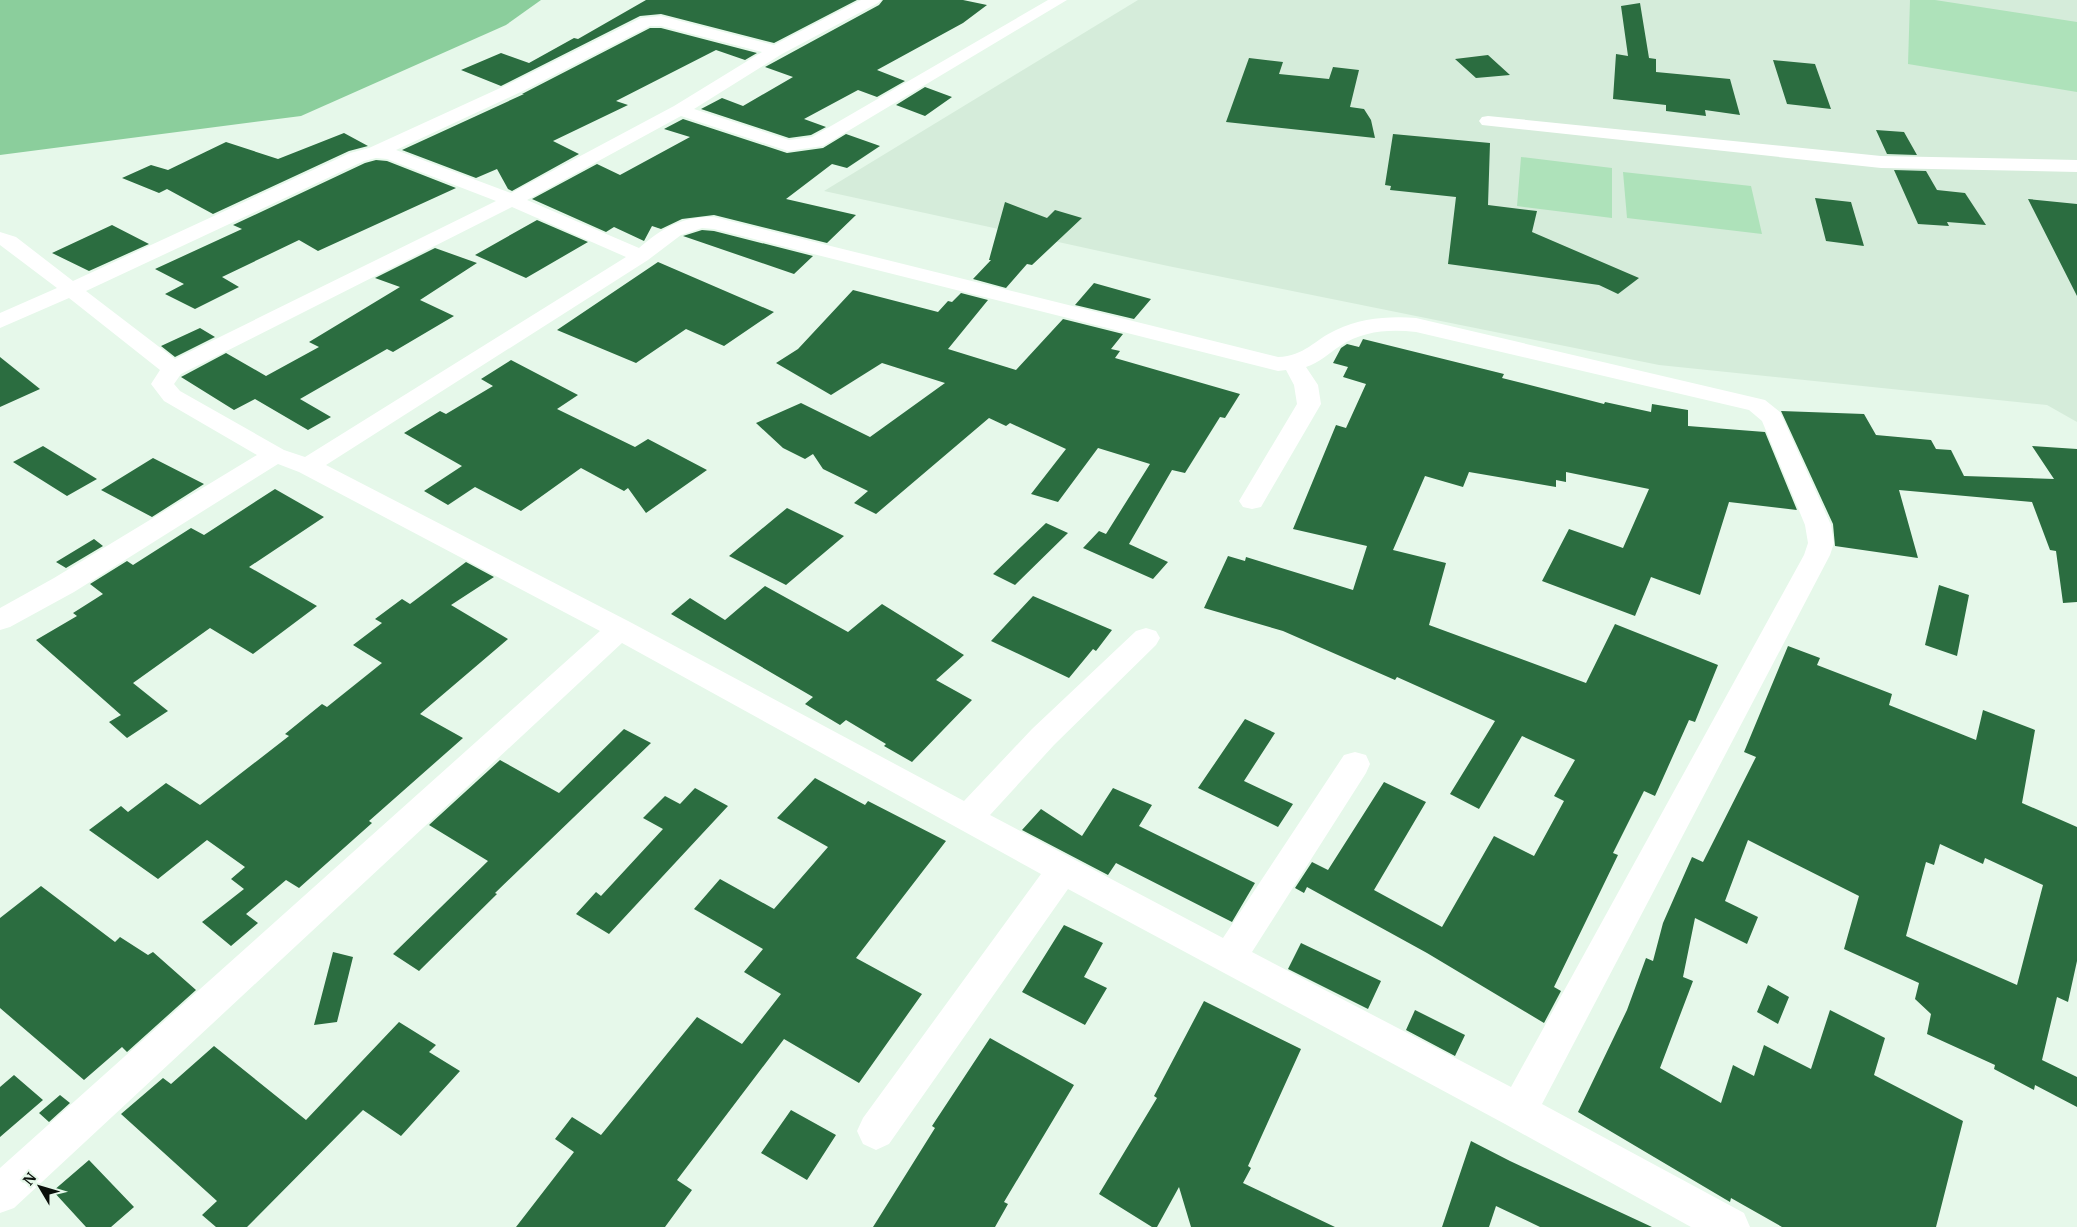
<svg xmlns="http://www.w3.org/2000/svg" width="2077" height="1227" font-family="Merriweather,serif">
<style>
.built{fill:#d5ecda}
.green{fill:#aee2ba}
.forest{fill:#8bce9c}
.building{fill:#2b6d40;fill-rule:evenodd}
.lines{fill:none;stroke-linecap:round;stroke-linejoin:round}
.minor{fill:#fff;fill-rule:evenodd}
</style>
<rect width="100%" height="100%" fill="#e6f8ea"/>
<!-- built -->
<path class="built" d="M 1138,0 L 2077,0 L 2077,422 L 2047,405 L 1659,365 L 1168,266 L 824,191 Z"/>
<!-- green -->
<path class="green" d="M 1910,0 L 1935,0 L 2077,22 L 2077,92 L 1908,64 Z
M 1521,157 L 1612,168 L 1612,218 L 1517,206 Z
M 1623,172 L 1751,186 L 1762,234 L 1627,218 Z"/>
<!-- forest -->
<path class="forest" d="M 0,0 L 541,0 L 506,25 L 301,116 L 0,155 Z"/>
<!-- building -->
<path class="building" d="M 646,0 L 857,0 L 774,43 L 661,14 L 640,16 L 501,86 L 461,70 L 501,53 L 529,63 L 574,38 L 578,39 Z
M 883,0 L 963,0 L 987,5 L 963,23 L 877,70 L 905,81 L 877,97 L 858,90 L 804,119 L 826,127 L 811,135 L 789,138 L 701,109 L 722,98 L 743,106 L 793,77 L 765,67 L 879,5 Z
M 1640,3 L 1649,58 L 1656,59 L 1656,72 L 1730,79 L 1740,115 L 1705,110 L 1706,116 L 1666,111 L 1666,105 L 1613,99 L 1616,54 L 1628,56 L 1621,6 Z
M 650,28 L 661,28 L 757,53 L 745,60 L 716,50 L 616,101 L 628,105 L 553,141 L 579,154 L 512,191 L 508,189 L 497,169 L 476,178 L 402,150 L 524,94 L 522,94 Z
M 1488,55 L 1510,75 L 1476,78 L 1455,59 Z
M 1249,58 L 1283,62 L 1279,74 L 1329,79 L 1333,67 L 1359,70 L 1350,107 L 1364,109 L 1371,120 L 1375,138 L 1226,122 Z
M 1773,60 L 1815,64 L 1831,109 L 1787,104 Z
M 925,87 L 952,97 L 925,116 L 896,105 Z
M 683,119 L 787,153 L 823,148 L 846,134 L 880,146 L 847,168 L 832,164 L 786,199 L 856,215 L 827,243 L 714,215 L 682,219 L 661,229 L 652,226 L 644,241 L 614,227 L 606,232 L 532,199 L 597,164 L 620,175 L 690,137 L 664,129 Z
M 1876,130 L 1904,132 L 1917,155 L 1887,154 Z
M 344,133 L 368,146 L 349,151 L 213,214 L 167,189 L 159,193 L 122,178 L 151,165 L 168,170 L 226,142 L 278,159 Z
M 1393,134 L 1490,143 L 1488,205 L 1537,211 L 1532,232 L 1639,278 L 1618,294 L 1599,285 L 1448,264 L 1456,197 L 1390,190 L 1391,186 L 1385,185 Z
M 376,160 L 387,161 L 456,188 L 318,251 L 299,240 L 222,277 L 239,287 L 195,309 L 165,294 L 184,284 L 155,269 L 242,229 L 233,225 L 365,163 Z
M 1894,170 L 1926,171 L 1937,190 L 1965,193 L 1986,225 L 1947,222 L 1949,226 L 1918,224 Z
M 1815,198 L 1851,202 L 1864,246 L 1826,241 Z
M 2028,199 L 2077,204 L 2077,296 Z
M 1005,202 L 1047,218 L 1055,210 L 1082,218 L 1032,265 L 1027,264 L 1006,288 L 973,279 L 991,260 L 989,260 Z
M 537,220 L 588,242 L 526,278 L 475,255 Z
M 112,225 L 149,244 L 89,271 L 52,253 Z
M 702,230 L 714,231 L 813,256 L 794,274 L 683,236 Z
M 435,248 L 477,263 L 420,300 L 454,316 L 393,352 L 387,349 L 300,399 L 331,417 L 308,430 L 255,399 L 234,410 L 181,377 L 226,353 L 266,376 L 319,347 L 309,342 L 400,287 L 375,278 Z
M 658,262 L 774,312 L 724,346 L 686,329 L 636,363 L 557,330 Z
M 1094,283 L 1151,299 L 1134,319 L 1075,305 Z
M 853,290 L 938,312 L 948,301 L 952,302 L 961,293 L 988,300 L 948,349 L 1016,370 L 1063,319 L 1123,334 L 1111,349 L 1120,351 L 1115,358 L 1240,394 L 1225,418 L 1220,417 L 1185,473 L 1172,470 L 1129,544 L 1168,562 L 1153,579 L 1083,548 L 1099,531 L 1106,534 L 1150,464 L 1098,448 L 1058,502 L 1031,494 L 1066,449 L 1010,423 L 1006,426 L 989,418 L 876,514 L 854,503 L 868,491 L 823,469 L 813,454 L 805,459 L 783,448 L 756,423 L 801,403 L 870,437 L 945,383 L 882,363 L 831,395 L 776,363 L 798,349 Z
M 200,328 L 215,337 L 175,357 L 161,346 Z
M 1363,339 L 1504,374 L 1502,378 L 1604,404 L 1605,402 L 1651,412 L 1652,404 L 1688,410 L 1688,426 L 1765,432 L 1797,510 L 1729,502 L 1700,595 L 1651,577 L 1635,616 L 1542,581 L 1569,529 L 1623,548 L 1649,489 L 1566,472 L 1566,482 L 1556,480 L 1556,487 L 1469,472 L 1463,487 L 1425,476 L 1393,550 L 1446,563 L 1429,625 L 1586,683 L 1615,624 L 1718,665 L 1695,722 L 1689,720 L 1655,796 L 1644,791 L 1613,853 L 1618,855 L 1554,987 L 1561,991 L 1544,1023 L 1427,953 L 1307,887 L 1304,893 L 1295,888 L 1312,862 L 1328,870 L 1384,782 L 1426,802 L 1374,890 L 1442,927 L 1494,836 L 1534,856 L 1564,801 L 1554,796 L 1575,760 L 1522,736 L 1479,809 L 1450,794 L 1495,721 L 1397,677 L 1395,680 L 1283,631 L 1204,608 L 1228,556 L 1245,561 L 1246,557 L 1353,590 L 1367,546 L 1293,529 L 1336,425 L 1346,428 L 1366,384 L 1343,377 L 1348,367 L 1333,363 L 1341,348 L 1347,344 L 1359,347 Z
M 0,357 L 40,389 L 0,407 Z
M 511,360 L 578,395 L 557,409 L 635,447 L 648,439 L 707,470 L 646,513 L 628,488 L 624,491 L 581,468 L 521,511 L 475,487 L 448,505 L 424,491 L 462,466 L 404,433 L 440,411 L 446,414 L 493,386 L 481,379 Z
M 1781,411 L 1864,414 L 1876,435 L 1931,440 L 1936,449 L 1951,450 L 1964,476 L 2054,479 L 2032,446 L 2077,449 L 2077,602 L 2063,603 L 2056,551 L 2050,550 L 2032,502 L 1899,490 L 1918,558 L 1835,546 L 1833,524 Z
M 43,446 L 97,479 L 67,496 L 13,462 Z
M 153,458 L 204,484 L 152,517 L 101,490 Z
M 275,489 L 324,517 L 249,567 L 317,606 L 253,654 L 210,628 L 133,683 L 168,711 L 127,738 L 109,722 L 121,715 L 36,640 L 77,616 L 73,613 L 103,594 L 90,584 L 127,561 L 133,565 L 191,528 L 204,535 Z
M 787,508 L 844,536 L 786,585 L 729,556 Z
M 1046,523 L 1068,533 L 1015,585 L 993,574 Z
M 94,539 L 103,546 L 66,568 L 56,562 Z
M 466,562 L 494,577 L 451,605 L 508,639 L 420,714 L 463,738 L 369,821 L 372,823 L 299,888 L 286,880 L 246,914 L 258,923 L 231,946 L 202,922 L 244,889 L 231,879 L 245,867 L 207,840 L 158,879 L 89,830 L 121,806 L 128,812 L 166,783 L 200,805 L 289,736 L 285,734 L 322,704 L 327,707 L 382,663 L 353,645 L 382,623 L 375,619 L 402,599 L 410,604 Z
M 1939,585 L 1969,595 L 1957,656 L 1925,645 Z
M 765,586 L 848,632 L 882,604 L 964,655 L 936,680 L 972,700 L 912,762 L 884,746 L 886,744 L 846,720 L 840,725 L 805,704 L 813,697 L 671,614 L 690,598 L 725,620 Z
M 1033,596 L 1112,630 L 1096,651 L 1093,649 L 1069,678 L 991,641 Z
M 1788,646 L 1820,658 L 1817,665 L 1892,694 L 1889,705 L 1976,740 L 1983,710 L 2035,730 L 2022,803 L 2077,827 L 2077,961 L 2068,1002 L 2057,997 L 2042,1060 L 2077,1077 L 2077,1107 L 2035,1085 L 2034,1090 L 1994,1069 L 1995,1065 L 1927,1034 L 1931,1014 L 1915,999 L 1919,983 L 1844,949 L 1859,896 L 1748,840 L 1725,901 L 1758,917 L 1747,944 L 1695,918 L 1683,977 L 1693,981 L 1660,1068 L 1721,1103 L 1733,1065 L 1754,1076 L 1764,1045 L 1811,1069 L 1830,1010 L 1885,1038 L 1874,1075 L 1963,1121 L 1936,1227 L 1782,1227 L 1731,1198 L 1730,1202 L 1578,1112 L 1627,1010 L 1646,958 L 1653,961 L 1663,923 L 1692,857 L 1703,862 L 1756,757 L 1744,752 ZM 1940,844 L 1983,864 L 1985,858 L 2043,885 L 2017,985 L 1906,936 L 1926,862 L 1934,865 Z
M 1245,719 L 1275,733 L 1244,781 L 1293,804 L 1278,827 L 1198,788 Z
M 624,729 L 651,743 L 495,893 L 497,894 L 419,971 L 393,954 L 488,861 L 429,825 L 500,760 L 559,793 Z
M 815,778 L 865,805 L 868,801 L 946,841 L 856,958 L 922,994 L 859,1083 L 784,1039 L 677,1180 L 692,1190 L 665,1227 L 516,1227 L 574,1152 L 555,1139 L 572,1117 L 601,1135 L 697,1017 L 742,1044 L 781,994 L 744,972 L 763,949 L 694,909 L 720,879 L 774,909 L 828,847 L 777,818 Z
M 695,788 L 728,806 L 609,934 L 576,914 L 596,892 L 601,896 L 663,829 L 643,818 L 665,796 L 680,804 Z
M 1113,788 L 1152,805 L 1139,826 L 1255,883 L 1232,922 L 1116,863 L 1108,875 L 1022,830 L 1041,809 L 1082,836 Z
M 41,886 L 115,942 L 120,937 L 148,955 L 153,952 L 196,990 L 127,1052 L 122,1047 L 84,1080 L 0,1008 L 0,918 Z
M 1064,925 L 1103,943 L 1084,977 L 1107,988 L 1085,1025 L 1022,992 Z
M 1301,943 L 1381,981 L 1368,1009 L 1288,969 Z
M 333,952 L 353,957 L 337,1022 L 314,1025 Z
M 1768,985 L 1789,997 L 1778,1024 L 1757,1012 Z
M 1204,1001 L 1301,1049 L 1248,1166 L 1251,1168 L 1243,1183 L 1335,1227 L 1191,1227 L 1179,1187 L 1157,1227 L 1152,1227 L 1099,1194 L 1157,1098 L 1154,1096 Z
M 1415,1010 L 1465,1035 L 1455,1056 L 1406,1030 Z
M 399,1022 L 436,1045 L 429,1052 L 460,1071 L 401,1136 L 363,1110 L 247,1227 L 216,1227 L 202,1215 L 217,1201 L 121,1114 L 163,1078 L 171,1084 L 214,1046 L 306,1120 Z
M 990,1038 L 1074,1085 L 1004,1202 L 1008,1204 L 995,1227 L 873,1227 L 935,1128 L 932,1126 Z
M 14,1075 L 43,1100 L 0,1137 L 0,1087 Z
M 60,1095 L 70,1103 L 49,1122 L 39,1113 Z
M 791,1110 L 836,1135 L 807,1180 L 761,1153 Z
M 1471,1141 L 1510,1161 L 1652,1227 L 1540,1227 L 1496,1206 L 1489,1227 L 1442,1227 Z
M 89,1160 L 134,1207 L 111,1227 L 86,1227 L 53,1191 Z"/>
<g class="lines">
<!-- minor -->
<path class="minor" d="M 861,0 L 881,0 L 878,3 L 782,54 L 694,109 L 789,140 L 812,137 L 1048,0 L 1067,0 L 823,146 L 788,151 L 681,116 L 527,200 L 639,248 C 662,228 683,216 714,217 L 1278,357 C 1305,356 1314,340 1336,330 C 1361,318 1389,316 1416,318 L 1765,400 L 1780,412 L 1831,525 L 1834,543 L 1830,555 L 1542,1104 L 1744,1213 L 1750,1227 L 1691,1227 L 1505,1124 L 1068,889 L 889,1144 L 876,1150 L 863,1144 L 857,1131 L 863,1118 L 1041,874 L 622,643 L 14,1208 L 0,1213 L 0,1168 L 600,631 L 299,472 L 278,464 L 74,592 L 10,627 L 0,630 L 0,608 L 54,578 L 257,455 L 164,401 L 151,384 L 160,370 L 69,298 L 0,328 L 0,313 L 57,288 L 0,245 L 0,232 L 16,237 L 73,281 L 350,153 L 369,148 L 513,82 L 641,18 L 661,16 L 774,45 ZM 650,26 L 661,26 L 762,52 L 674,106 L 511,193 L 396,150 L 525,90 ZM 376,158 L 387,159 L 496,201 L 175,359 L 86,291 L 364,161 ZM 512,207 L 626,257 L 305,457 L 284,450 L 180,391 L 174,384 L 181,374 ZM 702,228 L 714,229 L 1278,371 L 1286,370 L 1294,385 L 1297,404 L 1239,501 L 1243,507 L 1252,509 L 1261,507 L 1321,404 L 1318,385 L 1306,367 C 1319,363 1329,353 1340,346 C 1363,331 1388,329 1416,332 L 1749,410 L 1762,421 L 1805,525 L 1808,543 L 1804,555 L 1511,1087 L 1252,952 L 1366,773 L 1370,764 L 1366,755 L 1355,752 L 1344,755 L 1223,938 L 990,815 L 1054,745 L 1156,645 L 1160,638 L 1156,631 L 1146,628 L 1136,631 L 1032,729 L 964,801 L 630,622 L 326,465 L 648,260 L 681,235 Z
M 1488,116 L 1881,156 L 2077,160 L 2077,172 L 1881,168 L 1482,125 L 1479,121 L 1482,117 Z"/>
</g>
<!-- north arrow -->
<g transform="translate(40 1187) rotate(308)" stroke="#e6f8ea" stroke-width="4" paint-order="stroke">
<path d="M0-4L9 19L0 12L-9 19Z" fill="#0a100b"/>
<text y="-8" font-size="14" font-weight="bold" text-anchor="middle" fill="#0a100b">N</text>
</g>
</svg>
